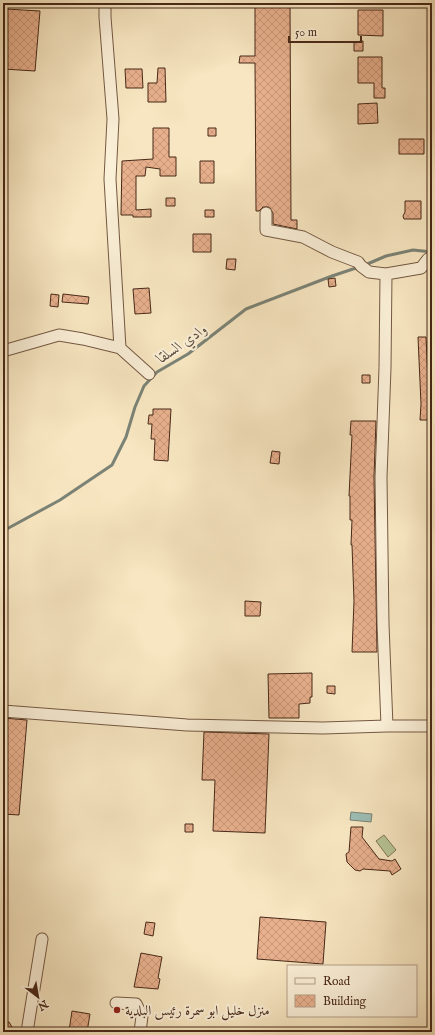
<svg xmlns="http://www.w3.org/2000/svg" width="435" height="1035" font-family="'IM FELL English',Amiri,serif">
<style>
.green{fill:#b8c697;stroke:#807757}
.water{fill:#9dbfb6;stroke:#7b8376}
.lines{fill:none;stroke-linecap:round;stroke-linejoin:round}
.stream{stroke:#7b8376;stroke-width:3}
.building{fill:url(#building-cross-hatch);stroke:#482817}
.street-casing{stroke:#745842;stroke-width:13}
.street{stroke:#faefd7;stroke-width:11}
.poi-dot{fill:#8f2418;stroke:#faefd7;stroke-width:1.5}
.labels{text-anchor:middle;stroke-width:4;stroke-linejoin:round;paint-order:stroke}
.poi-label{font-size:14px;fill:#482817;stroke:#faefd7;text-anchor:start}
.water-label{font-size:15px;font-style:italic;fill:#5d4e3f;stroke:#faefd7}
</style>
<defs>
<pattern id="building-cross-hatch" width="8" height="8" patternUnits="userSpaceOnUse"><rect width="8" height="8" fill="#e8b08d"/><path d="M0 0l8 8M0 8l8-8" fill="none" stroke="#c89779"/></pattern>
</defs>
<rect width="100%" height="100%" fill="#f7e6c1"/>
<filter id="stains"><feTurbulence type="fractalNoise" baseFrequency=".005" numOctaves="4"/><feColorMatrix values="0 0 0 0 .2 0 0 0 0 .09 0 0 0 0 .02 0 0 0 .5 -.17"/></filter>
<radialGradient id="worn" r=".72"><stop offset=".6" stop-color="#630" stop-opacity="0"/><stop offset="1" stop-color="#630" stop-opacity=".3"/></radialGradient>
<!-- green -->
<path class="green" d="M 384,835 L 396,850 L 388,857 L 376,841 Z"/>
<!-- water -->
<path class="water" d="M 351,812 L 372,814 L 371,822 L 350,820 Z"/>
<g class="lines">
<!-- stream -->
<path class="stream" d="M 365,265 L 386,256 L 413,250 L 432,252
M 3,531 L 60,500 L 112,465 L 126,437 L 135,407 L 144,386 L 157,372 L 188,354 L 246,309 L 332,276 L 359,267"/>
</g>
<!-- building -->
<path class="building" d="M 255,3 L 290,3 L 291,220 L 297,220 L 297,229 L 273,224 L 273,213 L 269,207 L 263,207 L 259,211 L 256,211 L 255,63 L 239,63 L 240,56 L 255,56 Z
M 6,9 L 40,11 L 35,71 L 3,69 L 3,40 Z
M 358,10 L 383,10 L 383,36 L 358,35 Z
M 363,41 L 363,51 L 354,51 L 354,42 Z
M 358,57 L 382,57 L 382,88 L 385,88 L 385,98 L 374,98 L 374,83 L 358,83 Z
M 158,68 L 165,68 L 166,102 L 148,102 L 148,83 L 157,83 Z
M 125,69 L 142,69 L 143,88 L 126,88 Z
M 377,103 L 378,123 L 358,124 L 358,104 Z
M 153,128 L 169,128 L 169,157 L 176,157 L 176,176 L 160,176 L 160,169 L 146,167 L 145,176 L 136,176 L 136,210 L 151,209 L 151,217 L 133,217 L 133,215 L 121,215 L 122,161 L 153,159 Z
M 208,128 L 216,128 L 216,136 L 208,136 Z
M 399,139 L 424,139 L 424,154 L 399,154 Z
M 200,161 L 214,161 L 214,183 L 200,183 Z
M 166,198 L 175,198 L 175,206 L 166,206 Z
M 405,201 L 421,201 L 421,219 L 404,219 L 403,216 L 405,212 Z
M 205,210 L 214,210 L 214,217 L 205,217 Z
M 193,234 L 211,234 L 211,252 L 193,252 Z
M 227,259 L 236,259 L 235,270 L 226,269 Z
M 335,278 L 336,286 L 329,287 L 328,279 Z
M 149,288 L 151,313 L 135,314 L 133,289 Z
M 51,294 L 59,295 L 58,307 L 50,306 Z
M 63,294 L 89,297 L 88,304 L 62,302 Z
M 418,337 L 426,337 L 429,404 L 428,420 L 420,420 L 421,404 Z
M 362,375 L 370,375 L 370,383 L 362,383 Z
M 153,409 L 171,409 L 168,461 L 154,460 L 155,439 L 151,439 L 152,424 L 148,424 L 149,415 L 153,415 Z
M 351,421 L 376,421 L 374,477 L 377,652 L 352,652 L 354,601 L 352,545 L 351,545 L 352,520 L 350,520 L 350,496 L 349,496 L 352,435 L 350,435 Z
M 272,451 L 280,452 L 279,464 L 270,463 Z
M 245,601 L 261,602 L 260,616 L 245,616 Z
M 312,673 L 312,697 L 310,697 L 310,703 L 299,704 L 299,718 L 269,718 L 268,674 Z
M 327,686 L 335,686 L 335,694 L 327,693 Z
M 3,718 L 27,720 L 19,815 L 3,814 Z
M 204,732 L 269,734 L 265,833 L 213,831 L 215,780 L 202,780 Z
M 185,824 L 193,824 L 193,832 L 185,832 Z
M 351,827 L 363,827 L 362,837 L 379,859 L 392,861 L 395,859 L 401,869 L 392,875 L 390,871 L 363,869 L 360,871 L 355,870 L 347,862 L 346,854 L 349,852 Z
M 260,917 L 326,922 L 323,964 L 257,959 Z
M 146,922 L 155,923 L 153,936 L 144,934 Z
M 141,953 L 162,957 L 158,978 L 160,979 L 158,989 L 134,987 Z
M 72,1011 L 90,1014 L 87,1032 L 69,1031 Z
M 3,1021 L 9,1022 L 12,1027 L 7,1032 L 3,1032 Z"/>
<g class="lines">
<defs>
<path id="street" d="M 105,3 L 105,17 L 113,119 L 110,179 L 120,348 L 149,374
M 266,213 L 266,230 L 303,237 L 332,252 L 358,262 L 361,266 L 369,272 L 386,274 L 421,268 L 428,259 L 432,259
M 386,274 L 385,368 L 381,477 L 383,624 L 387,726
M 3,351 L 59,335 L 83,339 L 120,348
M 3,711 L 187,725 L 323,728 L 387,726 L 432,726
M 116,1003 L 136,1004 L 142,1016 L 140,1032
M 27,1032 L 42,939"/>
</defs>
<!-- street casing -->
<use href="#street" class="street-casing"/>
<!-- street -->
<use href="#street" class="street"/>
</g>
<!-- markers -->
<circle class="poi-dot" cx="117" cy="1010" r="4"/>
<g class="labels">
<!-- poi labels -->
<g class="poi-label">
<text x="125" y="1015">منزل خليل ابو سمرة رئيس البلدية</text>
</g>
<!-- water labels -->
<g class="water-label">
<text transform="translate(182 343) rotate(-35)" y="5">وادي السلقا</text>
</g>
</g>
<!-- margin -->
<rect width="435" height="1035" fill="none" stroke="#f7e6c1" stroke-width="16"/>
<rect x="4" y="4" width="427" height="1027" fill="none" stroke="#482817" stroke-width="2"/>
<rect x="8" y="8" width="419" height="1019" fill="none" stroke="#482817"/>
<!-- legend -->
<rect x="287" y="965" width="130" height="52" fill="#faefd7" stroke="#b39f8a"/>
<rect x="295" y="978" width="20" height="6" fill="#faefd7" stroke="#b39f8a"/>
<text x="323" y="985" font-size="12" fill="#482817">Road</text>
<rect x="295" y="995" width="20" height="12" fill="url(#building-cross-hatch)" stroke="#b39f8a"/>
<text x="323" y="1005" font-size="12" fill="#482817">Building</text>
<!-- north arrow -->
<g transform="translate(38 997) rotate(149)" stroke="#faefd7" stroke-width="3" paint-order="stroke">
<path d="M0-3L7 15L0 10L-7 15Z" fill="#482817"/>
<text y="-6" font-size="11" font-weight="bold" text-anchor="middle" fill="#482817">N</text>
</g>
<!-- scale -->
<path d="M289 36v6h72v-6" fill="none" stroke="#482817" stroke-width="2"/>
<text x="295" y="36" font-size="12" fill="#482817" stroke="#faefd7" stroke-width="3" paint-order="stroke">50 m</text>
<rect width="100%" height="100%" filter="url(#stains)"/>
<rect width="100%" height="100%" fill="url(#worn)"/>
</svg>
